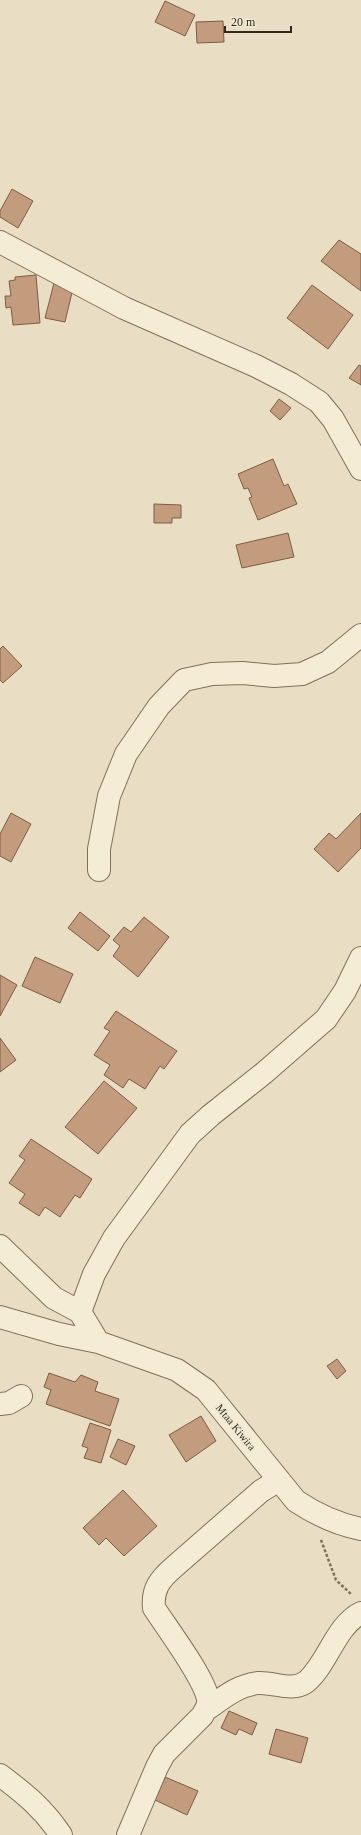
<svg xmlns="http://www.w3.org/2000/svg" width="361" height="1835" font-family="'Times New Roman',serif">
<style>
.building{fill:#c39c7d;stroke:#7d5c44}
.lines{fill:none;stroke-linecap:round;stroke-linejoin:round}
.street-casing{stroke:#81705c;stroke-width:24}
.path{stroke:#81705c;stroke-width:2.5;stroke-dasharray:3 2;stroke-linecap:butt}
.street{stroke:#f5ecd5;stroke-width:22}
.labels{text-anchor:middle;stroke-width:4;stroke-linejoin:round;paint-order:stroke}
.street-label{font-size:11px;fill:#32281e;stroke:#f1e9d2}
</style>
<rect width="100%" height="100%" fill="#e9dec3"/>
<!-- building -->
<path class="building" d="M 165,1 L 195,15 L 185,36 L 155,22 Z
M 223,21 L 224,42 L 197,43 L 196,22 Z
M 12,189 L 33,201 L 18,228 L 0,217 L 0,211 Z
M 339,240 L 361,254 L 361,291 L 321,261 Z
M 36,275 L 40,323 L 13,325 L 11,307 L 6,308 L 5,296 L 11,296 L 9,281 L 15,280 L 15,277 Z
M 55,279 L 74,284 L 65,322 L 45,318 Z
M 312,285 L 353,315 L 328,349 L 287,318 Z
M 359,365 L 361,366 L 361,385 L 349,378 Z
M 279,399 L 291,408 L 280,420 L 270,411 Z
M 273,459 L 284,486 L 288,484 L 297,504 L 258,520 L 249,498 L 252,497 L 248,488 L 244,489 L 238,474 Z
M 154,504 L 181,505 L 181,518 L 172,518 L 172,523 L 154,523 Z
M 288,533 L 294,557 L 242,568 L 236,545 Z
M 3,646 L 22,666 L 3,683 L 0,680 L 0,649 Z
M 11,813 L 31,824 L 11,862 L 0,856 L 0,834 Z
M 361,813 L 361,848 L 338,872 L 314,849 L 329,833 L 336,839 Z
M 80,912 L 110,936 L 98,951 L 68,928 Z
M 144,917 L 169,937 L 138,977 L 113,956 L 120,946 L 113,940 L 124,927 L 131,932 Z
M 35,957 L 73,974 L 60,1003 L 22,986 Z
M 0,975 L 17,985 L 0,1016 Z
M 116,1011 L 177,1051 L 164,1069 L 160,1066 L 145,1089 L 129,1079 L 123,1088 L 104,1075 L 110,1065 L 94,1055 L 110,1031 L 104,1028 Z
M 0,1038 L 16,1060 L 0,1072 Z
M 104,1081 L 137,1108 L 98,1154 L 65,1127 Z
M 31,1139 L 92,1179 L 80,1198 L 75,1195 L 60,1217 L 45,1207 L 39,1216 L 19,1203 L 25,1194 L 9,1183 L 25,1160 L 19,1156 Z
M 337,1359 L 346,1371 L 337,1379 L 327,1366 Z
M 49,1373 L 75,1382 L 81,1375 L 98,1382 L 95,1391 L 119,1399 L 110,1426 L 46,1404 L 51,1390 L 44,1387 Z
M 201,1416 L 216,1441 L 186,1462 L 169,1435 Z
M 90,1423 L 111,1430 L 101,1463 L 84,1458 L 88,1448 L 82,1446 Z
M 118,1439 L 135,1446 L 126,1465 L 110,1457 Z
M 123,1490 L 157,1526 L 124,1556 L 106,1538 L 99,1545 L 83,1528 Z
M 229,1711 L 257,1723 L 252,1735 L 239,1729 L 236,1735 L 221,1728 Z
M 276,1729 L 308,1738 L 301,1763 L 269,1754 Z
M 165,1777 L 198,1791 L 187,1815 L 155,1800 Z"/>
<g class="lines">
<defs>
<path id="street" d="M 0,242 L 124,308 L 256,366 L 291,384 L 319,402 L 333,419 L 361,469
M 99,870 L 99,849 L 109,796 L 126,754 L 159,706 L 184,680 L 212,674 L 242,673 L 274,676 L 302,674 L 328,662 L 361,635
M 0,1246 L 54,1298 L 80,1312
M 0,1317 L 59,1334 L 98,1342 L 177,1370 L 206,1390 L 296,1501 C 317,1515 336,1524 361,1529
M 98,1342 L 80,1312 L 94,1274 L 114,1238 L 190,1134 L 211,1115 L 264,1073 L 326,1019 L 345,991 L 361,958
M 0,1404 L 9,1403 L 21,1396
M 207,1709 C 223,1698 238,1685 258,1683 C 274,1682 292,1692 306,1682 C 327,1665 336,1625 361,1613
M 0,1775 C 25,1794 43,1808 61,1835
M 128,1835 L 157,1767 L 164,1754 L 202,1716 C 205,1711 209,1705 208,1699 C 204,1677 167,1628 154,1608 C 152,1589 160,1579 174,1567 L 261,1491 L 279,1480"/>
</defs>
<!-- street casing -->
<use href="#street" class="street-casing"/>
<!-- path -->
<path class="path" d="M 321,1540 L 336,1580 L 351,1594"/>
<!-- street -->
<use href="#street" class="street"/>
</g>
<g class="labels">
<!-- street labels -->
<g class="street-label">
<text transform="translate(236 1427) rotate(51)" y="4">Mtaa Kiwira</text>
</g>
</g>
<!-- scale -->
<path d="M225 26v6h66v-6" fill="none" stroke="#32281e" stroke-width="2"/>
<text x="231" y="26" font-size="12" fill="#32281e" stroke="#f1e9d2" stroke-width="3" paint-order="stroke">20 m</text>
</svg>
